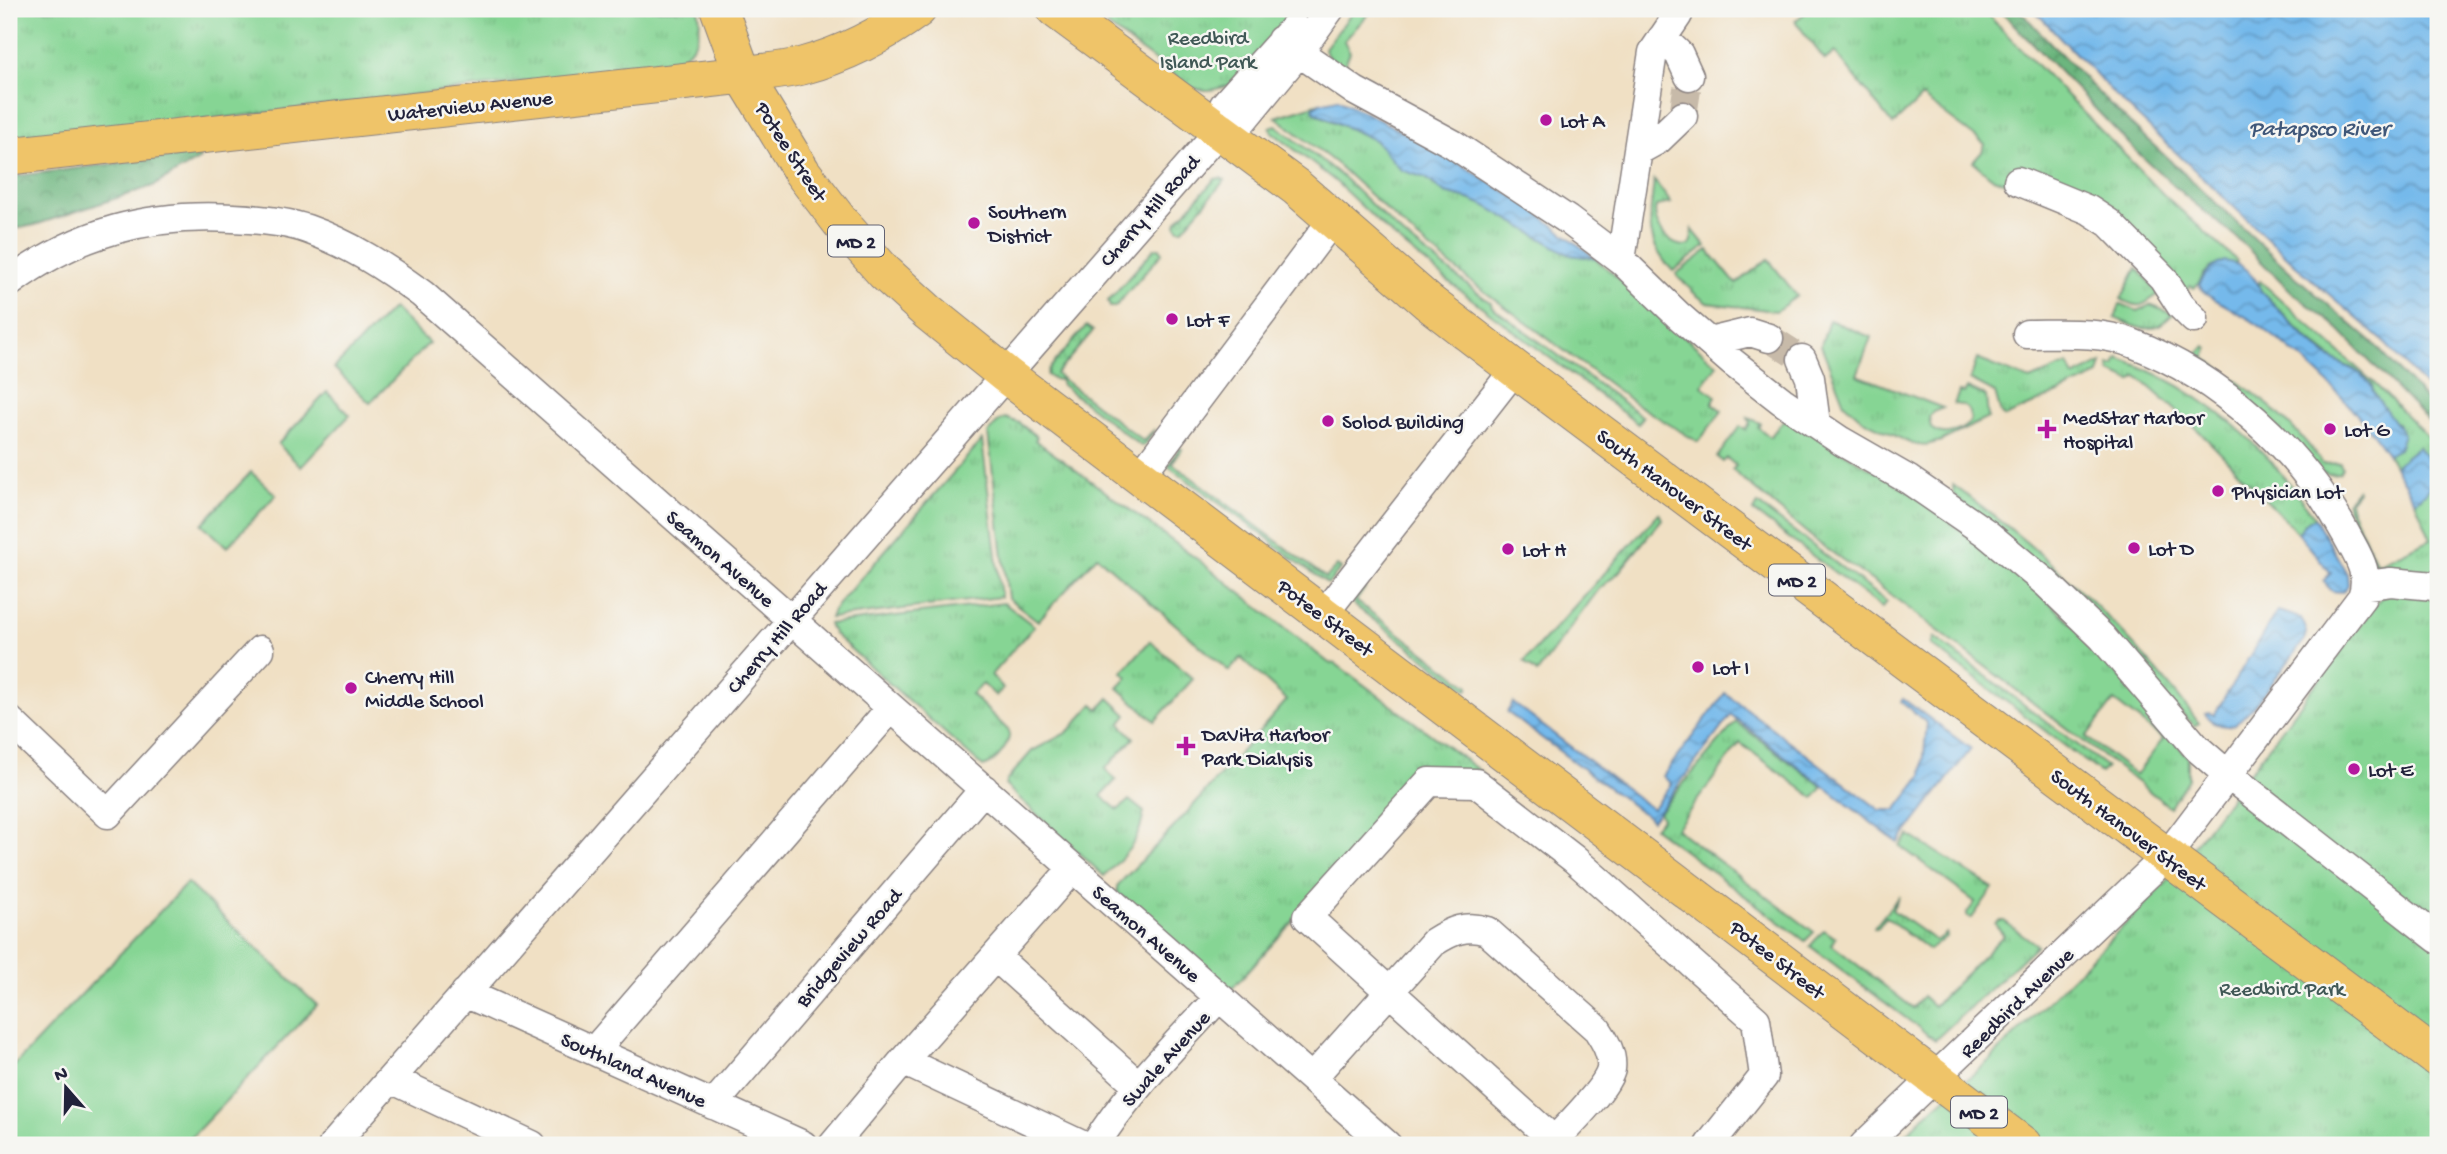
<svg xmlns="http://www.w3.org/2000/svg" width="2447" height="1154" font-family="'Gochi Hand',sans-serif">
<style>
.grass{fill:url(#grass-tufts);stroke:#547c68;stroke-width:2;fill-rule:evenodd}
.forest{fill:url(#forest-crowns);stroke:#476c5c;stroke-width:2}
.garden{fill:#86d594;stroke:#547c68;stroke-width:2}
.water{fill:url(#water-waves);stroke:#4c6e93;stroke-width:2}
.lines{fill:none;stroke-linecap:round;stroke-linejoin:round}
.minor-tunnel{stroke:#c7baa9;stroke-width:28;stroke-dasharray:28 14;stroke-linecap:butt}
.minor-casing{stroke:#898180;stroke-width:31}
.major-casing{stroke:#898180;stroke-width:39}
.minor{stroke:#fff;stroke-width:28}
.major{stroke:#efc469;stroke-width:37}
.poi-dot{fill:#b5179e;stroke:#f6f6f2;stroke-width:2.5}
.labels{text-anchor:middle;stroke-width:5;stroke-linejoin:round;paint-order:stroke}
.shield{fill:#f6f6f2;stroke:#626272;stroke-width:2}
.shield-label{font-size:19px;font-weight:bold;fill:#22223b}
.park-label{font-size:21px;fill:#405856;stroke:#f6f6f2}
.street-label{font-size:21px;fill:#22223b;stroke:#f6f6f2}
.poi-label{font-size:21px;fill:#22223b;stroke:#f6f6f2;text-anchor:start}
.water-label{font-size:23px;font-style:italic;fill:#3f5779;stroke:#f6f6f2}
</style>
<defs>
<pattern id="grass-tufts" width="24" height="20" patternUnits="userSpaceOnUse" patternTransform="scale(1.75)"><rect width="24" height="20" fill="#86d594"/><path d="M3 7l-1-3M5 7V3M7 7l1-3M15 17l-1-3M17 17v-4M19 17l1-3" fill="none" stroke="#73b780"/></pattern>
<pattern id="forest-crowns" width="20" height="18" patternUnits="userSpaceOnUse" patternTransform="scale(1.75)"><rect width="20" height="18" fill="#6cb67e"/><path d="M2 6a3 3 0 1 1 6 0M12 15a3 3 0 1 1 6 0" fill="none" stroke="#589468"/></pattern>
<pattern id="water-waves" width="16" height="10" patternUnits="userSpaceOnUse" patternTransform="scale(1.75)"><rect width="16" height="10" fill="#75b9eb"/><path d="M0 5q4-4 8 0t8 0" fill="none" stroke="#6096c0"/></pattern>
</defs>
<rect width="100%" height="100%" fill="#f6f6f2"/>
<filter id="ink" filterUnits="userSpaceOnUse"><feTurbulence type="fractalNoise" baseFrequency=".0143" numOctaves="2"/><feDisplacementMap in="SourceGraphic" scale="14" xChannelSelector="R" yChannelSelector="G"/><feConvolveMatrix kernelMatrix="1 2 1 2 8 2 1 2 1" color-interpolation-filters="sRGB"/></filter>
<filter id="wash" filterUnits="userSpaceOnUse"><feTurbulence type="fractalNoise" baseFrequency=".00686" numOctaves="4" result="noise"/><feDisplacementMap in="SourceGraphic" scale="28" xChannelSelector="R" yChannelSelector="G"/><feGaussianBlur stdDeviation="1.57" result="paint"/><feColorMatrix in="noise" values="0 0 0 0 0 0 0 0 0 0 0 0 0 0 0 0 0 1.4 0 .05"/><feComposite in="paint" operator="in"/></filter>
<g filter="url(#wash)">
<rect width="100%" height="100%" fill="#f0e0c4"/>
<!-- grass -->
<path class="grass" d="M 9,9 L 698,9 C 704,34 693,55 669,64 L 9,144 Z
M 1085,9 L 1298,9 L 1230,85 C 1214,90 1204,93 1189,86 Z
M 1355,9 L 1373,9 L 1344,41 L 1350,52 L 1344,66 L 1370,79 L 1361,81 C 1348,72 1327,65 1325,48 Z
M 1810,9 L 1982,9 L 2164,195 L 2237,261 L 2236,263 C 2225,261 2211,265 2204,274 C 2200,280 2200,284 2194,288 L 2190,286 L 2183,296 C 2160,265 2138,227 2107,203 C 2083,185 2054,177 2026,168 L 2019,169 L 2012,185 L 1991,177 L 1973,162 L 1982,152 L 1985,144 L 1922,97 L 1893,125 L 1835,52 L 1825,60 L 1795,21 Z
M 1320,103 L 1313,108 L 1318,115 L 1375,140 L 1401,170 L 1426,178 L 1445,193 L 1469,199 L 1486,206 L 1570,255 L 1595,258 L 1717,365 L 1702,386 L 1716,396 L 1712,403 L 1722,411 L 1698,442 L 1636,404 L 1469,280 L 1417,238 L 1338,165 L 1276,117 Z
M 1276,125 L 1344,178 L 1403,235 L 1491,303 L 1492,307 L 1643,417 L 1638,424 L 1449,282 L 1395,238 L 1335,181 L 1272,132 L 1270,127 Z
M 1220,178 L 1225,180 L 1183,229 L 1179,229 L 1176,226 L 1177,221 L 1215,179 Z
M 1654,180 L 1671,203 L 1656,206 C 1651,224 1670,250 1689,245 L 1692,241 L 1692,229 L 1706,246 L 1673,271 C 1643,241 1650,219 1654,180 Z
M 1155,248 L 1160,248 L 1162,253 L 1115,307 L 1110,307 L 1108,301 Z
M 1708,250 L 1736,284 L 1768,259 L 1797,296 L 1776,311 L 1707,303 L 1694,293 L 1676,274 Z
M 2137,268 L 2160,293 C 2142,306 2141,310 2121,299 Z
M 2260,281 L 2374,383 L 2438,447 L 2438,1145 L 1895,1145 L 1924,1116 L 1991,1059 L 2166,883 L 2380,599 L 2412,571 L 2377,570 L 2347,508 L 2347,502 L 2357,489 L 2358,491 L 2350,501 L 2350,507 L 2377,564 L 2431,539 L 2415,501 L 2422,496 L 2418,447 L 2394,466 L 2388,455 L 2398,449 L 2398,425 L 2389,417 L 2373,392 L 2372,385 L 2354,369 L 2336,361 L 2308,339 L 2261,291 L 2258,286 Z
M 2120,304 L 2138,311 L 2150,305 L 2173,314 C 2152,336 2139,329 2115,318 Z
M 1829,320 L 1871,337 L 1857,375 L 1943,408 L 1933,412 L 1929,417 L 1931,428 C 1942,438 1963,432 1971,420 C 1969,408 1966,405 1954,404 L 1959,392 L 1964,393 L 1967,388 L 1986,396 L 1988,418 L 1941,441 L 1926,445 L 1912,444 L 1863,420 L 1844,403 L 1821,345 Z
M 1086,326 L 1093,331 L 1056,374 L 1143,441 L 1155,429 L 1145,445 L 1141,446 L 1062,385 L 1060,380 L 1053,379 L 1047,375 L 1049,369 Z
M 2205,346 L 2208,348 L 2205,358 C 2249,388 2293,420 2323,464 L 2340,463 L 2342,468 L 2339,473 L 2328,474 L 2321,472 L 2198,362 L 2196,356 Z
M 2118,358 C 2173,377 2225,412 2265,455 C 2283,474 2299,496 2315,518 L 2307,521 L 2298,533 L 2197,429 L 2137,376 L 2131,381 L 2110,372 L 2109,365 L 2115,366 Z
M 1977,359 L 2030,380 L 2068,364 L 2074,377 L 2102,363 L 2099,375 L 2005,417 L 2001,414 L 1995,393 L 1970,380 Z
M 1005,418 L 1019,423 L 1037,437 L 1035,440 L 1201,562 L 1329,663 L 1336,664 L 1481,772 L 1424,777 L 1228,993 L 1117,892 L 1117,886 L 1175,826 L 1287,700 L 1241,658 L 1229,671 L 1097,556 L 1038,621 L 1008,598 L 988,433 L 999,421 Z
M 1748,418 L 1760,423 L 1758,427 L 1770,437 L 1785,418 L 1907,490 L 2015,570 L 2096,646 L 2188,757 L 2188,779 L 2170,807 L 1874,582 L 1820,544 L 1732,470 L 1736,466 L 1727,458 L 1723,462 L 1717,457 L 1740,426 L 1746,430 L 1750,424 ZM 2114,701 L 2163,739 L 2136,775 L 2086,737 Z
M 982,440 L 1001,597 L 830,618 L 833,610 Z
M 1179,448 L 1182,449 L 1172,463 L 1326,578 L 1337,566 L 1341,569 L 1328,584 L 1275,546 L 1274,543 L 1168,466 Z
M 1953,485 C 2046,552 2130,632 2199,723 L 2195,726 L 1953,494 Z
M 1758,504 L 1887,602 L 1882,608 L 1753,511 Z
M 1659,513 L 1662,519 L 1618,573 L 1599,589 L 1537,673 L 1524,662 Z
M 1362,586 L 1365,588 L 1356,601 L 1469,686 L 1467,690 L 1354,605 L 1351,600 Z
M 1004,603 L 1034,626 L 991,675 L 1003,688 L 996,696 L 983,684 L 971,694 L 1009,731 C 1011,744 996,763 983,767 L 834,634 L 829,626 L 829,624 Z
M 1934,637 L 2107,767 L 2101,773 L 1931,645 Z
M 1150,641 L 1193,679 L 1155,721 L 1118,688 L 1128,677 L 1122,672 Z
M 1109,698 L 1127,715 L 1120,724 L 1134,738 L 1105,769 L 1116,780 L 1101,796 L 1118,810 L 1129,800 L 1144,812 C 1139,843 1126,854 1104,876 L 1005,785 L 1007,780 L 1032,751 L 1068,732 L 1093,704 L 1099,709 Z
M 1736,722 L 1823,787 L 1814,798 L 1740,743 L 1676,829 L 1814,932 L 1805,941 L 1654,828 L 1662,818 L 1659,812 Z
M 1909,835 L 1993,888 L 1972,918 L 1967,917 L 1967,913 L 1975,902 L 1900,846 Z
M 1899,896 L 1892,910 L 1936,941 L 1946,933 L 1947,936 L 1929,950 L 1886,917 L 1877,929 L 1874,928 Z
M 1999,921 L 2004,921 L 2037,945 L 1935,1040 L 1810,946 L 1824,930 L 1836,938 L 1832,945 L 1913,1008 L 1923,996 L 1934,1006 L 2004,935 L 1995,924 Z"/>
<!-- forest -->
<path class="forest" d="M 1999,9 L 2018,9 L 2110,105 L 2296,277 L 2375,345 L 2438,413 L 2438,427 L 2429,422 L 2333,324 L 2293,293 L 2236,237 L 2183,194 L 2136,151 Z
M 198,153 L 200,159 L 153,186 L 35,225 L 9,230 L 9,177 Z"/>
<!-- garden -->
<path class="garden" d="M 393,308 L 429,343 L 370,403 L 334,368 Z
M 327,392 L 350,415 L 301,467 L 278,444 Z
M 251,472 L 276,495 L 227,547 L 202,524 Z
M 187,883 L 317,1005 L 184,1145 L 9,1145 L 9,1071 Z"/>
<!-- water -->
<path class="water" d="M 2033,9 L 2438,9 L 2438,400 L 2382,340 L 2302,271 L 2116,96 Z
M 1338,99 L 1429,145 L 1529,206 L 1595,258 L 1570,255 L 1486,206 L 1469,199 L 1445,193 L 1426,178 L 1401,170 L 1375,140 L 1314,112 L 1313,108 L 1320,103 Z
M 2225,261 C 2243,264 2255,275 2261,291 C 2284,314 2308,346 2337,362 C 2351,369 2370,375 2373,392 L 2403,434 L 2398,449 L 2388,455 C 2356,408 2314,366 2268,332 C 2249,317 2225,306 2204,293 L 2199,285 C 2206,272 2211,266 2225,261 Z
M 2418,447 C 2434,466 2441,484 2415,501 L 2394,466 Z
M 2315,518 L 2347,574 L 2348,585 L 2342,592 L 2332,591 L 2323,581 L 2331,573 L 2298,533 L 2308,521 Z
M 2277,611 C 2296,616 2314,618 2303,642 C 2291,657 2245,724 2229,726 C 2221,727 2209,721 2205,714 L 2209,713 L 2214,715 Z
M 1725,693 L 1880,810 L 1896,810 L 1922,776 L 1927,723 L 1901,702 L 1903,699 L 1971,749 L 1898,843 L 1731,715 L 1652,820 L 1507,712 L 1513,703 L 1652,809 L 1671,784 L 1663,776 Z"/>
</g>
<g filter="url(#ink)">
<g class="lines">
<!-- minor-tunnel -->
<path class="minor-tunnel" d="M 1683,116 L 1689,76
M 1769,338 L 1802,359"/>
<defs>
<path id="minor" d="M 1662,38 L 1679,54 L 1689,76
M 1281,40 L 1355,91 L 1453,144 L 1568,220 L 1621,260 L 1678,315 L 1732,362 L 1782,401 L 1841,441 L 1909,480 L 1986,533 L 2046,583 L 2102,637 L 2197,748 L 2227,774 L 2438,939
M 1220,130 L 1224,105 L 1294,27
M 1638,151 L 1658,140 L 1683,116
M 2018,181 L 2089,210 L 2109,223 L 2163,278 L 2181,306 L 2194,319
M 1621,260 L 1653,52 L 1678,15 L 1669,9
M 9,283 C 77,232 149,213 233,218 C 257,219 284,221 307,229 C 350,244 385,267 422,294 L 1387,1145
M 1709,342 L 1750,332 L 1769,338
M 1802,359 L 1810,378 L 1816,424
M 1140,476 L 1334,218
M 2367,585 L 2391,582 L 2434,586 L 2438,589
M 1323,615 L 1515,369
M 9,720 L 108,814 L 260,650
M 996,957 L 1138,1085
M 465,993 L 803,1145
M 594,1051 L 891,708
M 903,1061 L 1082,1145
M 1312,1078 L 1434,942 C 1451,931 1466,924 1487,931 L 1597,1029 C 1605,1041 1613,1054 1611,1069 C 1608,1087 1564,1130 1550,1145
M 391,1079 L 532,1145
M 713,1105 L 984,789
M 333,1145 L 1220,130 L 1243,120 L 1299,52 L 1330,9
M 833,1145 L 903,1061 L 1073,868
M 1095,1145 C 1129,1090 1176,1045 1219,997
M 1559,1145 L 1307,917 L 1429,782 L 1476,783 L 1574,859 L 1756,1020 L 1764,1076 L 1709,1145
M 1864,1145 L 2166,857 L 2362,597 C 2371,573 2357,555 2346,534 C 2301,451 2221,377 2132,343 C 2099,331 2062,334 2027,334"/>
<path id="major" d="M 719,9 L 743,75 L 802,172 L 841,223 L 884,272 L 928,312 L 1006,375 L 2023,1145
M 1055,9 L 1296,187 L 1428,302 L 1515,369 L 2438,1059
M 9,156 L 743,75 C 763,72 783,71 802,66 C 843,55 884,34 918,9"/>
</defs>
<!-- minor casing -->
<use href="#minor" class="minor-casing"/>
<!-- major casing -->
<use href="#major" class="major-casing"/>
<!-- minor -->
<use href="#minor" class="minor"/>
<!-- major -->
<use href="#major" class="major"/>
</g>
</g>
<!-- markers -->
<g class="poi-dot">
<circle cx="1546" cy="120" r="7"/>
<circle cx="974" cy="223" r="7"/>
<circle cx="1172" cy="319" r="7"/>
<circle cx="1328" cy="421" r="7"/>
<path d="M2043.5 418.5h7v7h7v7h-7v7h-7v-7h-7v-7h7z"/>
<circle cx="2330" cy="429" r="7"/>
<circle cx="2218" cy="491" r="7"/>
<circle cx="2134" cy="548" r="7"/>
<circle cx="1508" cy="549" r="7"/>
<circle cx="1698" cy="667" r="7"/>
<circle cx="351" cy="688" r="7"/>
<path d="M1182.5 735.5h7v7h7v7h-7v7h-7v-7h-7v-7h7z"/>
<circle cx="2354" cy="769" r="7"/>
</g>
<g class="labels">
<!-- shield labels -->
<g class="shield">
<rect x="828" y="225.5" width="56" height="31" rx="5"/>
<rect x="1769" y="564.5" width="56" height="31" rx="5"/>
<rect x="1951" y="1096.5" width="56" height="31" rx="5"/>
</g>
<g class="shield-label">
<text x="856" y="248">MD 2</text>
<text x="1797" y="587">MD 2</text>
<text x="1979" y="1119">MD 2</text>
</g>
<!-- park labels -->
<g class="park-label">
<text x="1208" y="44">Reedbird<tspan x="1208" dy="24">Island Park</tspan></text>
<text x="2282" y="995">Reedbird Park</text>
</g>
<!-- street labels -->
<g class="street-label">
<text transform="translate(470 105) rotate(-6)" y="7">Waterview Avenue</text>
<text transform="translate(792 151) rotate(57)" y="7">Potee Street</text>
<text transform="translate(1149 210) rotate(-49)" y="7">Cherry Hill Road</text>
<text transform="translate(1675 489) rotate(37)" y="7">South Hanover Street</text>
<text transform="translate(721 558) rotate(41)" y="7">Seamon Avenue</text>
<text transform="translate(1326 617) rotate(37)" y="7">Potee Street</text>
<text transform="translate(776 637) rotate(-49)" y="7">Cherry Hill Road</text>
<text transform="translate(2129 829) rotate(37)" y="7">South Hanover Street</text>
<text transform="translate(1147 933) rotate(41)" y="7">Seamon Avenue</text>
<text transform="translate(848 947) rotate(-49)" y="7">Bridgeview Road</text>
<text transform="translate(1778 959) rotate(38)" y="7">Potee Street</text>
<text transform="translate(2016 1002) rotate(-44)" y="7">Reedbird Avenue</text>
<text transform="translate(1165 1058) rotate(-48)" y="7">Swale Avenue</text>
<text transform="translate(634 1069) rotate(24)" y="7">Southland Avenue</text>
</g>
<!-- poi labels -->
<g class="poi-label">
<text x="1560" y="127">Lot A</text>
<text x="988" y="218">Southern<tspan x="988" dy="24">District</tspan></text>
<text x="1186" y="326">Lot F</text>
<text x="2063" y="424">MedStar Harbor<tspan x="2063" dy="24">Hospital</tspan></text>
<text x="1342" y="428">Solod Building</text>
<text x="2344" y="436">Lot G</text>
<text x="2232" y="498">Physician Lot</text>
<text x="2148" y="555">Lot D</text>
<text x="1522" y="556">Lot H</text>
<text x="1712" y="674">Lot I</text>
<text x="365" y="683">Cherry Hill<tspan x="365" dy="24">Middle School</tspan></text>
<text x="1202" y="741">DaVita Harbor<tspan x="1202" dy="24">Park Dialysis</tspan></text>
<text x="2368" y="776">Lot E</text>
</g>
<!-- water labels -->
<g class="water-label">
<text x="2319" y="135">Patapsco River</text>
</g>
</g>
<!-- margin -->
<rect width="2447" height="1154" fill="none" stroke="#f6f6f2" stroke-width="35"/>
<!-- north arrow -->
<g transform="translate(66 1088) rotate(340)" stroke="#f6f6f2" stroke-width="5" paint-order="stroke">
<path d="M0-5L12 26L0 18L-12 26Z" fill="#22223b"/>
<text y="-10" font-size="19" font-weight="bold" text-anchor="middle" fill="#22223b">N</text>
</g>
</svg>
